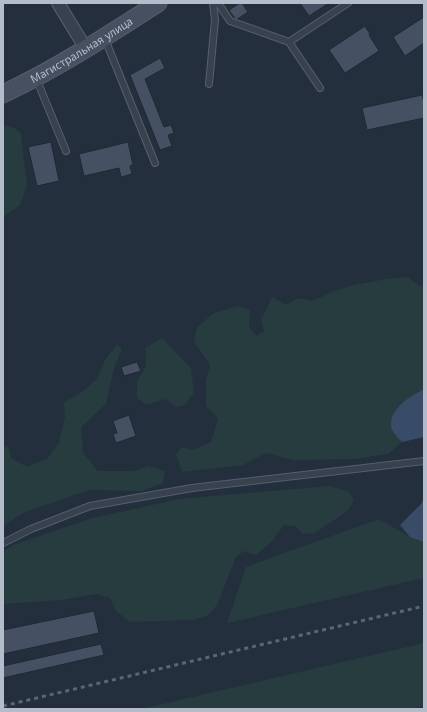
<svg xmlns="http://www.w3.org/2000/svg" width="427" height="712" font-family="'Noto Sans',sans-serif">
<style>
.green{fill:#263c3f}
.water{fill:#394c67}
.building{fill:#455162;stroke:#1f2835}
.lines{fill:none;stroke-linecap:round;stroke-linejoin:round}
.lane-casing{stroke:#565f6c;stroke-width:8}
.street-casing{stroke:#565f6c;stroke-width:14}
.secondary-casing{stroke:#565f6c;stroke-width:19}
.lane{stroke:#38414e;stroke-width:6}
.street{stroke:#38414e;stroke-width:12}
.secondary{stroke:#465061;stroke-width:17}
.rail{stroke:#5a6575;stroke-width:3;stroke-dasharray:4 4;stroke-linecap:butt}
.labels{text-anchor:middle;stroke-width:3;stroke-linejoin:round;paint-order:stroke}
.street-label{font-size:11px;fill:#b4bcc9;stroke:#1d2633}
</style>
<rect width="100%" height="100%" fill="#242f3e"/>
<!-- green -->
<path class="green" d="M 3,125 L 14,128 L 21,133 L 27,186 L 20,205 L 3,217 Z
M 408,277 L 419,286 L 424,285 L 424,389 L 416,393 L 397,408 L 392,431 L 402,442 L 388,454 L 354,459 L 293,460 L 266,453 L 243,465 L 182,472 L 176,454 L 182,447 L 193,450 L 211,442 L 218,418 L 206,406 L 206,380 L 210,365 L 194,342 L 197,327 L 214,313 L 238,306 L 250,310 L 249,327 L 256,336 L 264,332 L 261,320 L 272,297 L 286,305 L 298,298 L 312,301 L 335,291 L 353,285 L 386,279 Z
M 162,338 L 191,368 L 194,392 L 185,405 L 176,407 L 166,399 L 146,405 L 137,398 L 137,381 L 146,367 L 145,348 Z
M 117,344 L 122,349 L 114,368 L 106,404 L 81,427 L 83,453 L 98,471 L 135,471 L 149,466 L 165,471 L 163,483 L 142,491 L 89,490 L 25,512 L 3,526 L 3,445 L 9,448 L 11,458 L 27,467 L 48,458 L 59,443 L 65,417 L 64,402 L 82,392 L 97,379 L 105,360 Z
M 330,486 L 349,492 L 354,501 L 347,511 L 315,533 L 303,534 L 295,526 L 284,525 L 272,541 L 256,555 L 244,551 L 236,557 L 217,605 L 207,616 L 192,620 L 130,622 L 116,611 L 110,598 L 97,594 L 61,600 L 3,604 L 3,551 L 14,545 L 89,519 L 179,499 Z
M 379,519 L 410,537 L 424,542 L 424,578 L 227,623 L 246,567 Z
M 424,643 L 424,706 L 412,709 L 141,709 Z"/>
<!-- water -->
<path class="water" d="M 424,389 L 424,437 L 402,442 C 399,439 394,434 392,430 C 386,411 410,396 424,389 Z
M 424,494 L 424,542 L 410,537 L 400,525 L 422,503 Z"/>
<!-- building -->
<path class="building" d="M 240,3 L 242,3 L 248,12 L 236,20 L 229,10 Z
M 300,3 L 329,3 L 309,16 Z
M 424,17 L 424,43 L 405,56 L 393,37 Z
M 365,26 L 370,34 L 369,35 L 379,51 L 345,73 L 329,50 Z
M 160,58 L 165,68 L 145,79 L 164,127 L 171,125 L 174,133 L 168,135 L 172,146 L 160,150 L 130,75 Z
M 422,95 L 424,102 L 424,118 L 367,130 L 362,108 Z
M 51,142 L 59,181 L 37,186 L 28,147 Z
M 128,142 L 133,165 L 130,166 L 132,174 L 121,177 L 119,168 L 84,176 L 79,154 Z
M 137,362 L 141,371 L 124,376 L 121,367 Z
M 129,415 L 136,436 L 116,443 L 113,434 L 117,433 L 113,421 Z
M 94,611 L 99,633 L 3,654 L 3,630 Z
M 101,644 L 104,655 L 3,678 L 3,666 Z"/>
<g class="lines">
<defs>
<path id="lane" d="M 218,3 L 230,21 L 289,42 L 320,88
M 105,39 L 155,163
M 289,42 L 348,3
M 36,78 L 66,151
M 209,84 L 215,20 L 213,3
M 3,543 L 31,529 L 90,506 L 192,488 L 424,461"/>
<path id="street" d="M 58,3 L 86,49"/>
<g id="secondary">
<path id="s1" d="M 3,94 C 58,68 107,36 158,3"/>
</g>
</defs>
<!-- lane casing -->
<use href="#lane" class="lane-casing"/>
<!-- street casing -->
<use href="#street" class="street-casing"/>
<!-- secondary casing -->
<use href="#secondary" class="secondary-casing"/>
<!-- lane -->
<use href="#lane" class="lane"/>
<!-- street -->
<use href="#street" class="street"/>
<!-- secondary -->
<use href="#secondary" class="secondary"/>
<!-- rail -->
<path class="rail" d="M 3,706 L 424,606"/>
</g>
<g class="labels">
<!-- street labels -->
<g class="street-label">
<text dy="4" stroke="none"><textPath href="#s1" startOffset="90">Магистральная улица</textPath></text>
</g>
</g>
<!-- border -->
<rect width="427" height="712" fill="none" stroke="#b4bcc9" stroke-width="8"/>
</svg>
